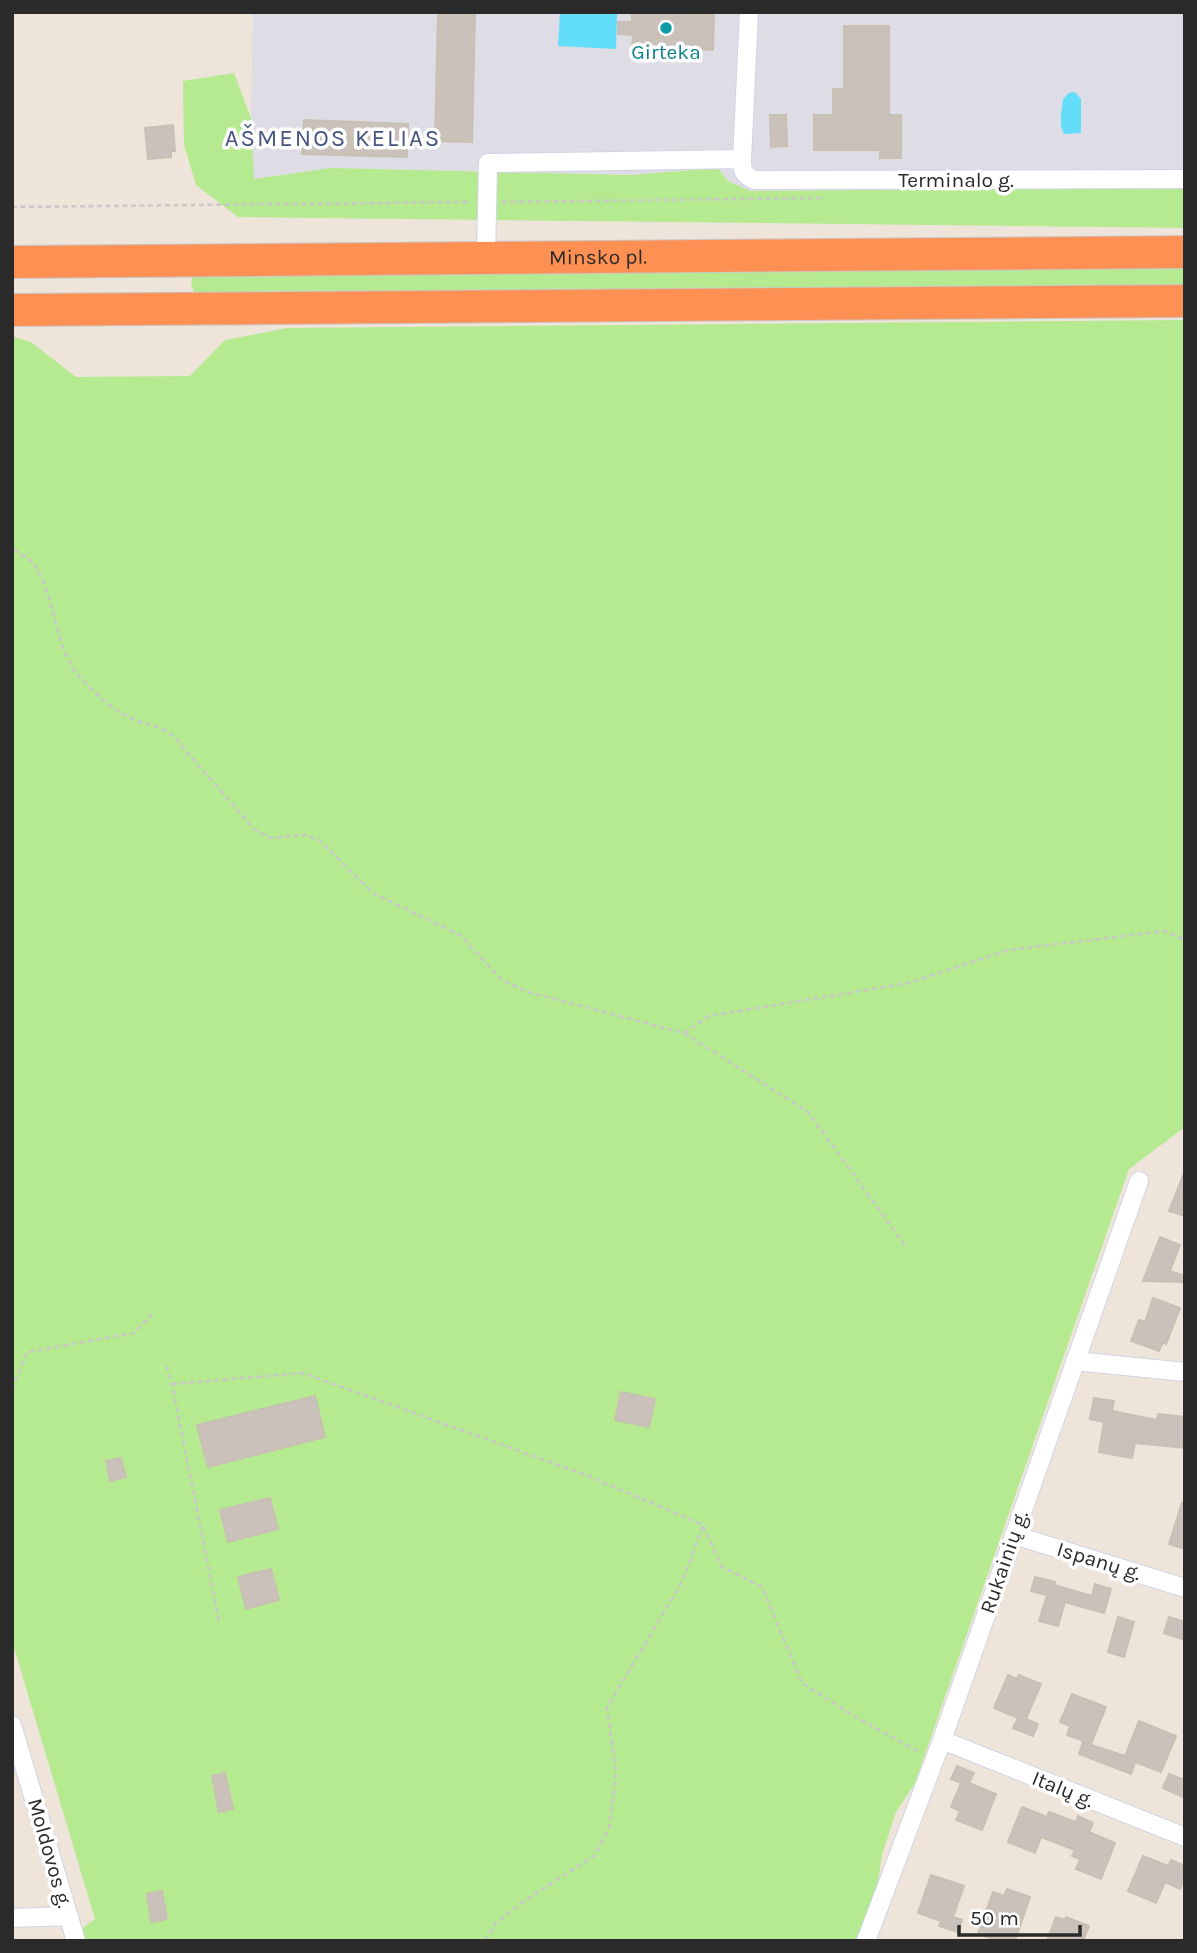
<svg xmlns="http://www.w3.org/2000/svg" width="1197" height="1953" font-family="Karla,sans-serif">
<style>
.industrial{fill:#dedce5}
.green{fill:#b6ea91}
.water{fill:#63defa}
.building{fill:#c9c1ba;stroke:#c9c0b4;stroke-width:2}
.lines{fill:none;stroke-linecap:round;stroke-linejoin:round}
.street-casing{stroke:#cfd5e4;stroke-width:20}
.highway-casing{stroke:#c8c8c8;stroke-width:34}
.path{stroke:#c8c8c8;stroke-width:2.5;stroke-dasharray:5 3.5;stroke-linecap:butt}
.street{stroke:#fff;stroke-width:18}
.highway{stroke:#ff9054;stroke-width:32}
.culture-dot{fill:#0f9aa8;stroke:#fff;stroke-width:2.5}
.labels{text-anchor:middle;stroke-width:7;stroke-linejoin:round;paint-order:stroke}
.culture-label{font-size:21px;fill:#0d838f;stroke:#fff}
.street-label{font-size:21px;fill:#2a2a2a;stroke:#fff}
.quarter-label{font-size:24px;letter-spacing:2px;fill:#46557f;stroke:#fff}
</style>
<rect width="100%" height="100%" fill="#eee4da"/>
<!-- industrial -->
<path class="industrial" d="M 253,12 L 1185,12 L 1185,187 L 750,191 L 728,181 L 718,168 L 631,175 L 331,168 L 253,179 L 251,118 Z"/>
<!-- green -->
<path class="green" d="M 234,73 L 251,118 L 254,179 L 331,168 L 631,175 L 718,168 L 728,181 L 750,191 L 1185,187 L 1185,228 L 238,217 L 196,185 L 184,145 L 183,81 Z
M 1185,263 L 1185,290 L 201,296 L 195,293 L 191,283 L 193,276 L 203,271 Z
M 1185,320 L 1185,1127 L 1129,1169 L 915,1783 L 896,1812 L 882,1855 L 876,1893 L 858,1941 L 66,1941 L 95,1919 L 12,1641 L 12,336 L 31,342 L 76,377 L 190,376 L 225,340 L 287,328 Z"/>
<!-- water -->
<path class="water" d="M 560,12 L 617,12 L 616,49 L 558,46 Z
M 1075,92 L 1081,99 L 1081,133 L 1064,134 L 1061,127 L 1061,115 L 1063,99 L 1069,93 Z"/>
<!-- building -->
<path class="building" d="M 438,12 L 475,12 L 472,142 L 435,141 Z
M 632,12 L 714,14 L 713,50 L 632,46 L 633,35 L 618,34 L 618,22 L 632,22 Z
M 844,26 L 889,26 L 889,115 L 901,115 L 901,158 L 880,158 L 880,150 L 814,150 L 814,115 L 833,115 L 833,89 L 844,89 Z
M 770,115 L 786,115 L 787,146 L 771,147 Z
M 304,120 L 408,124 L 407,157 L 302,154 Z
M 173,125 L 175,151 L 171,151 L 171,157 L 148,159 L 145,128 Z
M 1184,1173 L 1185,1173 L 1185,1216 L 1169,1211 Z
M 1160,1237 L 1180,1245 L 1170,1271 L 1185,1276 L 1185,1282 L 1143,1281 Z
M 1153,1298 L 1180,1308 L 1166,1344 L 1163,1342 L 1159,1351 L 1131,1341 L 1139,1320 L 1145,1322 Z
M 621,1392 L 655,1399 L 649,1427 L 615,1420 Z
M 315,1396 L 325,1437 L 208,1467 L 197,1425 Z
M 1094,1398 L 1114,1401 L 1112,1411 L 1157,1420 L 1158,1414 L 1185,1417 L 1185,1448 L 1135,1443 L 1132,1458 L 1099,1452 L 1104,1422 L 1090,1419 Z
M 121,1458 L 126,1477 L 110,1481 L 106,1461 Z
M 270,1498 L 278,1529 L 228,1542 L 220,1510 Z
M 1182,1503 L 1185,1503 L 1185,1549 L 1169,1544 Z
M 271,1569 L 279,1600 L 246,1609 L 238,1577 Z
M 1035,1577 L 1055,1582 L 1054,1585 L 1092,1596 L 1095,1584 L 1111,1589 L 1104,1613 L 1065,1602 L 1058,1626 L 1039,1621 L 1047,1595 L 1031,1591 Z
M 1118,1617 L 1134,1622 L 1124,1657 L 1108,1652 Z
M 1169,1617 L 1185,1622 L 1185,1640 L 1164,1633 Z
M 1008,1675 L 1017,1679 L 1019,1675 L 1041,1684 L 1026,1719 L 1038,1724 L 1033,1736 L 1013,1728 L 1018,1718 L 994,1708 Z
M 1072,1694 L 1106,1707 L 1091,1744 L 1067,1735 L 1070,1726 L 1060,1722 Z
M 1139,1721 L 1176,1736 L 1161,1772 L 1135,1762 L 1131,1774 L 1079,1754 L 1083,1742 L 1125,1756 Z
M 957,1766 L 974,1773 L 969,1783 L 996,1794 L 982,1830 L 956,1820 L 960,1811 L 951,1807 L 961,1783 L 951,1779 Z
M 225,1773 L 233,1809 L 219,1812 L 212,1776 Z
M 1169,1774 L 1185,1780 L 1185,1798 L 1163,1788 Z
M 1022,1807 L 1047,1817 L 1049,1812 L 1076,1822 L 1078,1816 L 1093,1823 L 1089,1832 L 1115,1843 L 1101,1879 L 1076,1869 L 1080,1859 L 1072,1856 L 1075,1850 L 1041,1837 L 1035,1853 L 1008,1842 Z
M 1143,1856 L 1168,1866 L 1171,1860 L 1185,1866 L 1185,1877 L 1180,1889 L 1165,1882 L 1156,1903 L 1128,1891 Z
M 931,1875 L 964,1886 L 953,1917 L 962,1920 L 958,1932 L 939,1926 L 941,1921 L 918,1913 Z
M 1007,1889 L 1030,1897 L 1015,1941 L 998,1941 L 978,1934 L 993,1892 L 1004,1896 Z
M 162,1891 L 167,1919 L 151,1922 L 147,1894 Z
M 1056,1917 L 1065,1920 L 1066,1917 L 1089,1926 L 1083,1941 L 1047,1941 Z"/>
<g class="lines">
<defs>
<path id="street" d="M 742,159 C 742,171 743,174 754,180 L 1185,179
M 486,258 L 488,163 L 742,159 L 749,12
M 1075,1361 L 1185,1372
M 1014,1535 L 1185,1588
M 12,1725 L 76,1941
M 942,1740 L 1185,1837
M 12,1918 L 69,1916
M 866,1941 L 942,1740 L 1139,1181"/>
<g id="highway">
<path id="s1" d="M 12,262 L 1185,252"/>
<path d="M 12,310 L 1185,301"/>
</g>
</defs>
<!-- street casing -->
<use href="#street" class="street-casing"/>
<!-- highway casing -->
<use href="#highway" class="highway-casing"/>
<!-- path -->
<path class="path" d="M 502,202 L 824,198
M 12,207 L 471,202
M 14,549 C 19,553 27,557 32,562 C 52,585 55,642 73,668 C 87,687 112,711 135,720 C 150,726 162,726 174,737 L 254,829 L 270,838 L 305,835 L 319,840 L 373,893 L 460,935 L 502,980 L 528,992 L 684,1033 L 808,1112 L 907,1248
M 684,1033 L 709,1016 L 909,983 L 1008,950 L 1165,931 L 1185,940
M 166,1366 L 172,1384 L 219,1621
M 172,1384 L 303,1373 L 586,1475 L 703,1525 L 683,1580 L 607,1708 L 616,1772 L 609,1828 L 594,1856 L 521,1903 L 496,1923 L 485,1941
M 12,1389 L 27,1352 L 134,1333 L 153,1313
M 703,1526 L 722,1567 L 762,1587 L 802,1683 L 854,1716 L 919,1752"/>
<!-- street -->
<use href="#street" class="street"/>
<!-- highway -->
<use href="#highway" class="highway"/>
</g>
<!-- markers -->
<circle class="culture-dot" cx="666" cy="28" r="7"/>
<g class="labels">
<!-- culture labels -->
<g class="culture-label">
<text x="666" y="59">Girteka</text>
</g>
<!-- street labels -->
<g class="street-label">
<text x="956" y="187">Terminalo g.</text>
<text dy="7" stroke="none"><textPath href="#s1" startOffset="586">Minsko pl.</textPath></text>
<text transform="translate(1099 1561) rotate(17)" y="7">Ispanų g.</text>
<text transform="translate(1004 1562) rotate(-71)" y="7">Rukainių g.</text>
<text transform="translate(1063 1789) rotate(22)" y="7">Italų g.</text>
<text transform="translate(50 1853) rotate(74)" y="7">Moldovos g.</text>
</g>
<!-- quarter labels -->
<g class="quarter-label">
<text x="333" y="146">AŠMENOS KELIAS</text>
</g>
</g>
<!-- border -->
<rect width="1197" height="1953" fill="none" stroke="#2a2a2a" stroke-width="28"/>
<!-- scale -->
<path d="M959 1925v10h121v-10" fill="none" stroke="#2a2a2a" stroke-width="3.5"/>
<text x="970" y="1925" font-size="21" fill="#2a2a2a" stroke="#ffffff" stroke-width="5" paint-order="stroke">50 m</text>
</svg>
